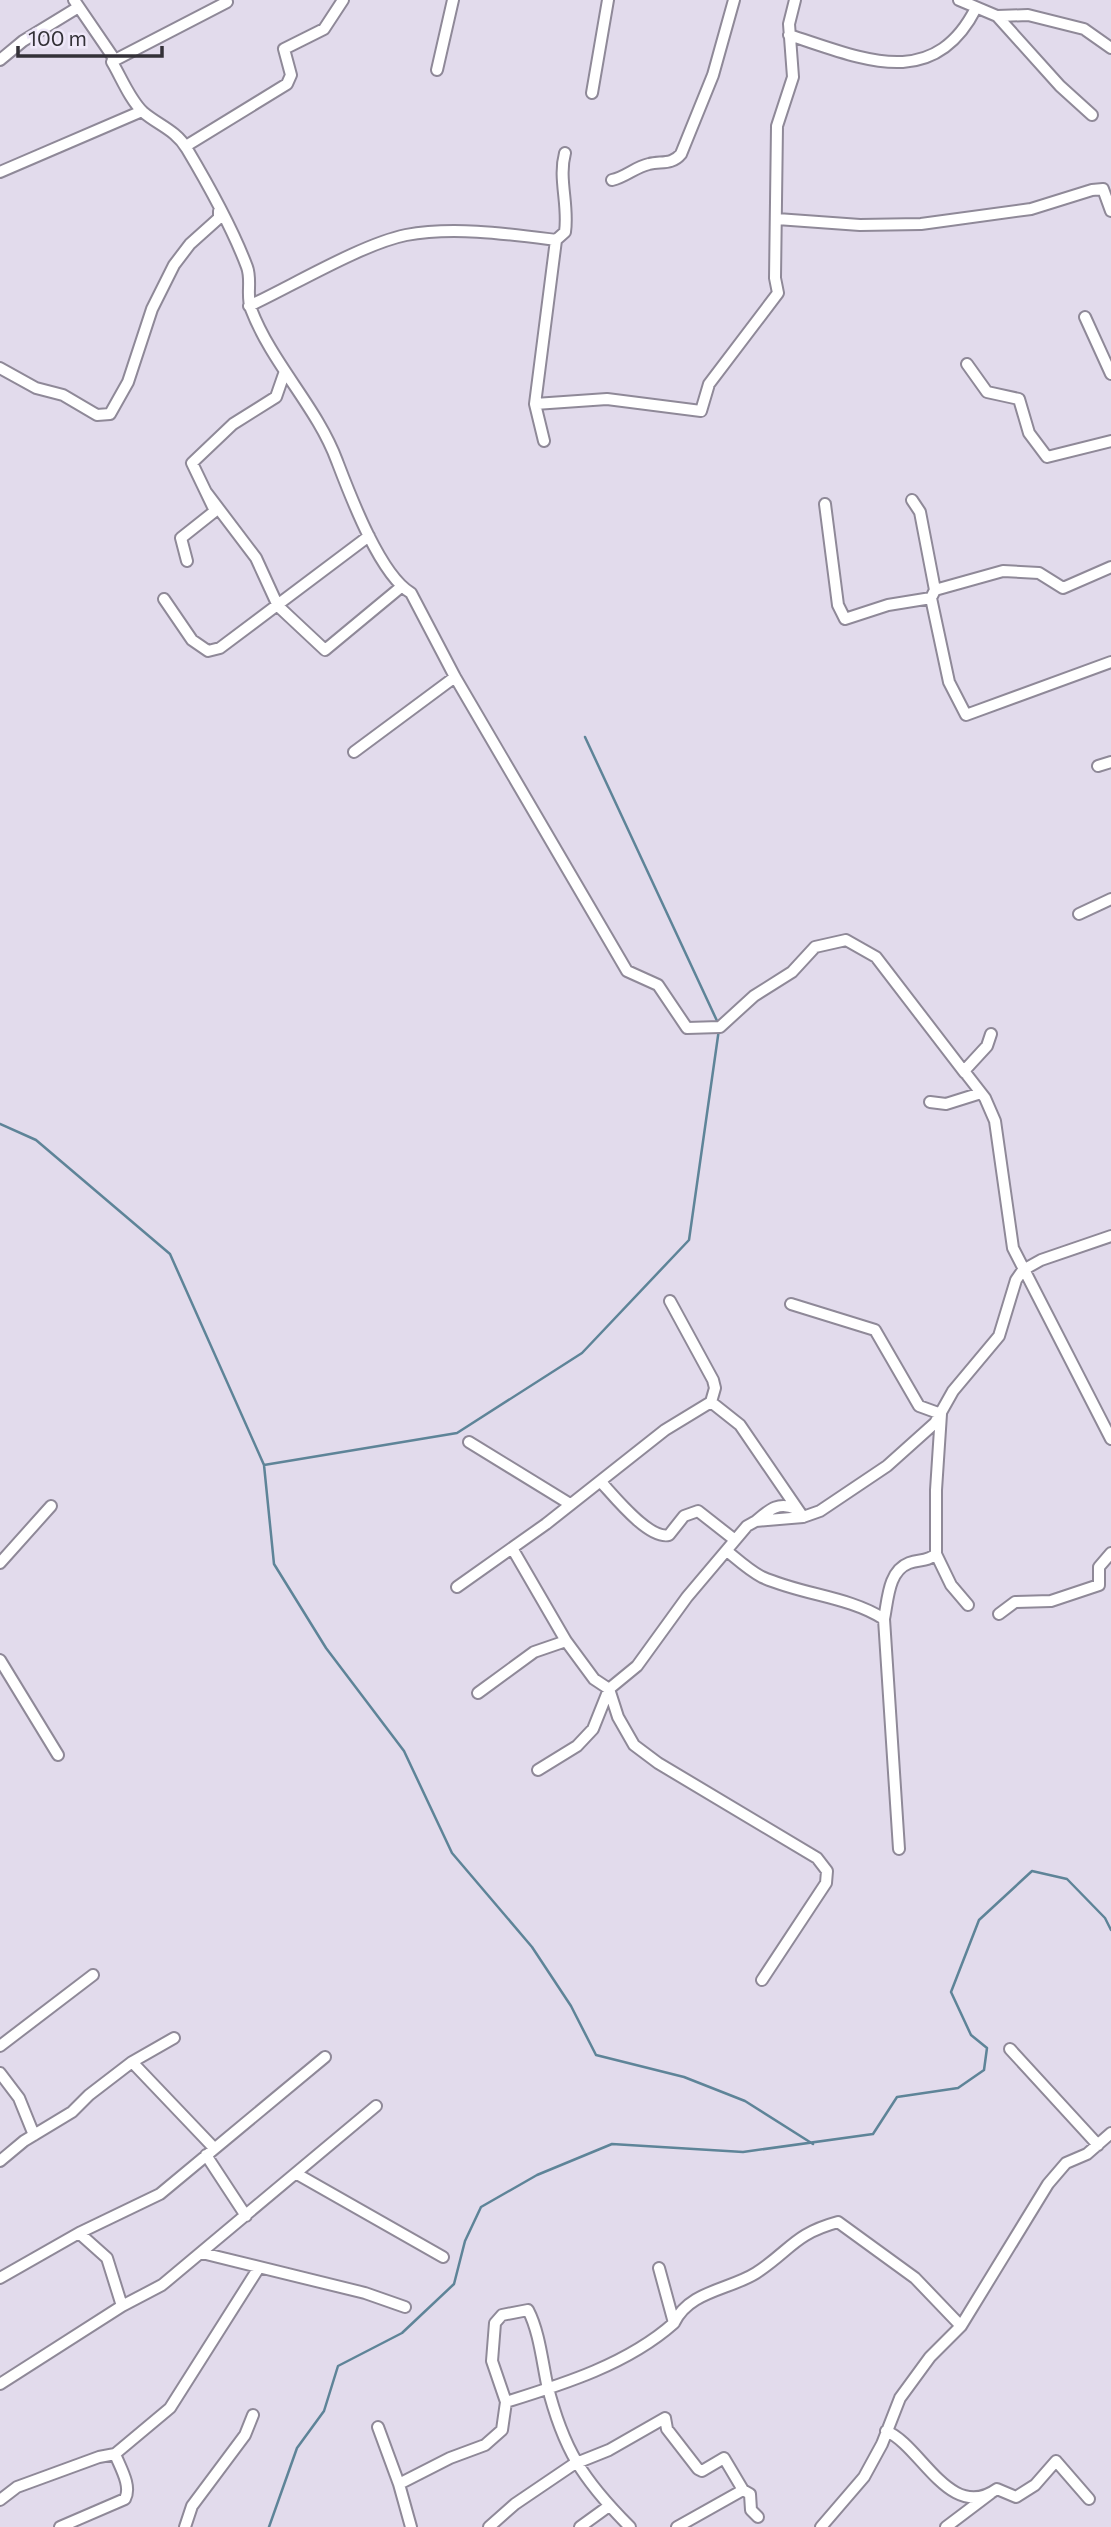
<svg xmlns="http://www.w3.org/2000/svg" width="1111" height="2527" font-family="Commissioner,sans-serif">
<style>
.lines{fill:none;stroke-linecap:round;stroke-linejoin:round}
.stream{stroke:#5e8498;stroke-width:2.5}
.street-casing{stroke:#8f8998;stroke-width:14}
.street{stroke:#fff;stroke-width:10}
</style>
<rect width="100%" height="100%" fill="#e2dbec"/>
<g class="lines">
<!-- stream -->
<path class="stream" d="M 585,737 L 718,1023
M 0,1124 L 36,1140 L 170,1254 L 264,1465 L 274,1564 L 326,1648 L 404,1751 L 452,1853 L 532,1947 L 571,2006 L 596,2055 L 684,2077 L 745,2101 L 813,2144
M 264,1465 L 457,1433 L 582,1353 L 689,1240 L 719,1029
M 269,2527 L 297,2448 L 324,2411 L 338,2366 L 402,2333 L 454,2284 L 465,2241 L 481,2207 L 537,2175 L 612,2144 L 743,2152 L 873,2134 L 897,2097 L 958,2088 L 984,2070 L 987,2048 L 971,2035 L 951,1992 L 979,1920 L 1032,1871 L 1067,1879 L 1105,1918 L 1111,1930"/>
<defs>
<path id="street" d="M 74,0 L 115,60 L 112,62 C 121,77 130,100 143,112 C 158,125 176,130 187,149 C 209,186 232,227 247,267 C 252,280 246,296 251,309 C 272,364 317,407 337,461 C 350,495 380,575 411,593 L 455,677 L 627,971 L 658,985 L 687,1028 L 720,1027 L 754,996 L 792,972 L 815,947 L 846,940 L 876,957 L 965,1073
M 959,0 L 997,16 L 1028,15 L 1084,29 L 1111,48
M 997,16 L 1060,86 L 1092,115
M 789,35 C 861,58 933,93 976,8
M 0,60 L 23,41 L 77,8
M 115,60 L 227,2
M 437,70 L 453,0
M 592,93 L 608,0
M 186,146 L 287,84 L 291,75 L 284,49 L 324,29 L 343,0
M 0,172 L 142,111
M 612,180 C 626,177 635,167 649,164 C 661,161 672,165 681,154 L 713,75 L 734,0
M 777,219 L 860,225 L 921,224 L 1031,209 L 1092,190 L 1103,189 L 1111,211
M 249,306 C 292,286 362,244 406,235 C 453,226 509,234 556,240
M 1085,317 L 1111,374
M 967,364 L 987,392 L 1019,399 L 1029,433 L 1047,457 L 1111,441
M 0,368 L 36,388 L 63,395 L 97,415 L 110,414 L 128,382 L 152,309 L 174,265 L 190,244 L 219,218 L 219,211
M 535,404 L 607,399 L 701,411 L 709,384 L 778,293 L 775,278 L 777,126 L 793,77 L 789,24 L 795,0
M 544,441 L 535,404 L 556,240 L 565,232 C 569,205 558,179 565,153
M 206,492 L 256,558 L 278,606 L 325,650 L 401,587
M 912,500 L 920,512 L 935,590 L 932,596
M 825,504 L 838,605 L 845,619 L 888,605 L 931,598 L 949,682 L 966,715 L 1111,662
M 187,561 L 181,538 L 215,511 L 192,463 L 233,424 L 276,397 L 284,374
M 935,590 L 1003,571 L 1039,573 L 1063,588 L 1111,567
M 164,599 L 192,640 L 208,651 L 220,648 L 369,536
M 354,752 L 455,677
M 1098,766 L 1111,762
M 1079,914 L 1111,899
M 991,1034 L 987,1046 L 964,1071 L 985,1098 L 995,1121 L 1013,1248 L 1111,1439
M 930,1102 L 946,1104 L 981,1093
M 791,1304 L 875,1330 L 919,1406 L 941,1414 L 936,1490 L 936,1554 L 951,1585 L 968,1605
M 711,1402 L 740,1425 L 803,1517
M 469,1442 L 570,1504
M 601,1482 C 614,1496 649,1540 669,1535 L 684,1516 L 698,1511 L 735,1540
M 756,1521 C 769,1510 778,1501 796,1509
M 512,1548 L 566,1641 L 594,1679 L 609,1689 L 618,1717 L 634,1745 L 658,1763 L 817,1858 L 827,1871 L 826,1883 L 762,1980
M 727,1551 C 738,1560 750,1571 762,1577 C 802,1595 848,1596 884,1619 L 899,1849
M 0,1563 L 51,1506
M 457,1587 L 546,1524 L 665,1430 L 711,1402 L 715,1388 L 713,1380 L 670,1301
M 999,1614 L 1015,1602 L 1051,1601 L 1099,1585 L 1099,1567 L 1111,1553
M 884,1619 C 888,1600 888,1571 909,1563 C 920,1559 927,1562 936,1554
M 0,1660 L 58,1755
M 478,1693 L 534,1652 L 566,1641
M 538,1770 L 577,1746 L 593,1729 L 609,1689 L 637,1666 L 687,1597 L 747,1526 L 756,1521 L 803,1517 L 820,1511 L 887,1466 L 935,1423 L 953,1391 L 999,1336 L 1016,1280 L 1023,1270 L 1041,1260 L 1111,1236
M 0,2046 L 93,1975
M 1010,2049 L 1098,2145
M 132,2062 L 214,2148
M 0,2073 L 19,2098 L 34,2135
M 206,2155 L 246,2216
M 0,2161 L 24,2141 L 72,2112 L 89,2095 L 132,2062 L 174,2038
M 297,2174 L 443,2257
M 79,2233 L 160,2194 L 325,2057
M 202,2253 L 365,2293 L 405,2307
M 0,2278 L 79,2233 L 107,2258 L 122,2306
M 674,2323 C 689,2291 729,2290 756,2273 C 791,2250 794,2234 838,2222 L 915,2278 L 961,2326
M 0,2384 L 122,2306 L 162,2285 L 376,2106
M 506,2402 C 564,2384 628,2364 674,2323 L 659,2268
M 378,2427 L 399,2484 L 411,2527
M 886,2431 C 921,2445 950,2523 997,2489 L 1016,2497 L 1035,2485 L 1056,2461 L 1089,2499
M 399,2484 L 450,2458 L 485,2445 L 502,2430 L 506,2402 L 492,2361 L 495,2323 L 502,2315 L 528,2310 C 539,2331 542,2360 547,2384 C 563,2449 583,2480 630,2527
M 0,2500 L 17,2487 L 99,2457 L 115,2454 L 170,2408 L 258,2269
M 60,2527 L 125,2499 C 132,2486 120,2467 115,2454
M 185,2527 L 192,2506 L 245,2435 L 253,2415
M 489,2527 L 515,2504 L 574,2464 L 609,2450 L 665,2418 L 667,2429 L 698,2469 L 702,2471 L 724,2458 L 743,2490 L 750,2494 L 751,2510 L 758,2517
M 580,2527 L 609,2506
M 677,2527 L 743,2490
M 821,2527 L 864,2477 L 882,2444 L 900,2398 L 930,2357 L 961,2326 L 1048,2184 L 1066,2163 L 1087,2154 L 1111,2133
M 946,2527 L 991,2493"/>
</defs>
<!-- street casing -->
<use href="#street" class="street-casing"/>
<!-- street -->
<use href="#street" class="street"/>
</g>
<!-- scale -->
<path d="M18 46v10h144v-10" fill="none" stroke="#333137" stroke-width="3.5"/>
<text x="28" y="46" font-size="21" fill="#333137" stroke="#efe8f9" stroke-width="5" paint-order="stroke">100 m</text>
</svg>
